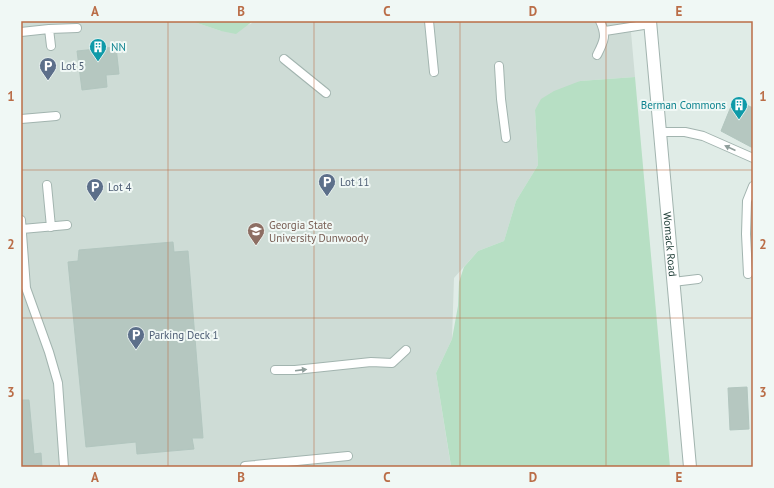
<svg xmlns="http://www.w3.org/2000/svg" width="774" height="488" font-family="'PT Sans',sans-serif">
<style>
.built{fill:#cedcd6}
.green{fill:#b7dfc4}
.building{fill:#b5c7c0;stroke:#b2c6bf}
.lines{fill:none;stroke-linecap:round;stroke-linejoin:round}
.service-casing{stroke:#a2b4af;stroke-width:10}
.tertiary-casing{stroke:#a2b4af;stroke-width:14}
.service{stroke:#fff;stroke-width:8}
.tertiary{stroke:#fff;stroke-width:12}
.oneway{fill:#8f9e9b}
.grid{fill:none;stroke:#ba6d47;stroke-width:1;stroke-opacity:0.55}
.labels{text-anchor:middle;stroke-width:4;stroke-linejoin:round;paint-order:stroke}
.culture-label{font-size:11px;fill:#0d838f;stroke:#f0f8f5;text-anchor:start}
.service-label{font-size:11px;fill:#4e5e75;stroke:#f0f8f5;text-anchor:start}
.education-label{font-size:11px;fill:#785e54;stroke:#f0f8f5;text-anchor:start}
.street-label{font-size:11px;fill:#1f3e37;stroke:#f0f8f5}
.neatline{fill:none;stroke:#ba6d47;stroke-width:1.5}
.grid-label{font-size:13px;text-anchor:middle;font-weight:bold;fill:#ba6d47}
</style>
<rect width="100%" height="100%" fill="#e0ece7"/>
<!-- built -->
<path class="built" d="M 21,21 L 191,21 L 221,31 L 251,24 L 253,21 L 630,21 L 635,77 L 580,81 L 535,110 L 538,165 L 516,201 L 504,241 L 478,251 L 454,278 L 452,339 L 436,373 L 451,467 L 21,467 Z"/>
<!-- green -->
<path class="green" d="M 191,21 L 253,21 L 236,34 L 221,31 Z
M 635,77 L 670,467 L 454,467 L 451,466 L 436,373 L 452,339 L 458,306 L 459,282 L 464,267 L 478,251 L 504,241 L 516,201 L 538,165 L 535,110 L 541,99 L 554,91 L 580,81 Z"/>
<!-- building -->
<path class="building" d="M 116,47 L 119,74 L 106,75 L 107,87 L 82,90 L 77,51 Z
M 734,99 L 753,108 L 753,148 L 721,131 Z
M 173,242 L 174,252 L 188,251 L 203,438 L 192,438 L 194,449 L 137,454 L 136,442 L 86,447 L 68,262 L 78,261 L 79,250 Z
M 747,387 L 749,429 L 730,430 L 728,388 Z
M 21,400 L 29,400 L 34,454 L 41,453 L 42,467 L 21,467 Z"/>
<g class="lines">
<defs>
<path id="service" d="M 429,21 L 434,72
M 49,29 L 77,28
M 605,31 L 650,24
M 21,32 L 49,29 L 51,46
M 597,55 C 604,41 607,36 600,21
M 284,59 L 326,93
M 499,66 L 501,99 L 506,138
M 21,119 L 56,116
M 660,132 L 685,132 L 703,136 L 753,158
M 47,185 L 51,227
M 21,220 L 26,288 L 49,352 L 58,383 L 64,467
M 22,229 L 67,225
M 748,274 L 746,234 L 747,201 L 753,186
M 673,282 L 698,279
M 275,370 L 295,370 L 371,362 L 392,363 L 406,350
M 245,467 L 245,466 L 348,456"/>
<g id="tertiary">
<path id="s1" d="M 650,21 L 690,467"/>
</g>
</defs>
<!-- service casing -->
<use href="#service" class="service-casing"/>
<!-- tertiary casing -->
<use href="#tertiary" class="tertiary-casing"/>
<!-- service -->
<use href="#service" class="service"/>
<!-- tertiary -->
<use href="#tertiary" class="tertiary"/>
</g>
<!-- one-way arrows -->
<defs><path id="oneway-solid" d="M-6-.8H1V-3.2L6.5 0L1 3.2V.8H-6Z"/></defs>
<g class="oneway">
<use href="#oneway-solid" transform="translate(730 148) rotate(-156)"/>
<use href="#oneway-solid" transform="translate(301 370) rotate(-7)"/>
</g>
<!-- grid -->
<path class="grid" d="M 168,21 L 168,467M 314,21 L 314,467M 460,21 L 460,467M 606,21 L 606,467M 21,170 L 753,170M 21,318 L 753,318"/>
<!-- icons -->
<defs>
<symbol id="building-pin" viewBox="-11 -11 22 30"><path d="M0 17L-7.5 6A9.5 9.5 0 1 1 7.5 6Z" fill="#0f9aa8" stroke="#f0f8f5"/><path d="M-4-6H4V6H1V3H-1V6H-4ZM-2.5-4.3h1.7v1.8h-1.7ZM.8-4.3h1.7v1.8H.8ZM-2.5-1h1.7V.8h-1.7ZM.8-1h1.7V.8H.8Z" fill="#fff"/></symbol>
<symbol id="parking-pin" viewBox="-11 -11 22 30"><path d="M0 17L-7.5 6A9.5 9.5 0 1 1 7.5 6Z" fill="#5c6f8a" stroke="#f0f8f5"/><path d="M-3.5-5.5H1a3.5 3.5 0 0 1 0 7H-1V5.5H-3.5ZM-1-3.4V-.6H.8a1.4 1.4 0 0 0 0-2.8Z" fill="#fff"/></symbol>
<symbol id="university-pin" viewBox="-11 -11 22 30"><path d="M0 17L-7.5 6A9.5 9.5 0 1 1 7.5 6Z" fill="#8d6e63" stroke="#f0f8f5"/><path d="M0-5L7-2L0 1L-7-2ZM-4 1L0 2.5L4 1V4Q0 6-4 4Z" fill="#fff"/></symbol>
</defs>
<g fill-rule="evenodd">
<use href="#building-pin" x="88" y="37" width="20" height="27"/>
<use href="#parking-pin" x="38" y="56" width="20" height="27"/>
<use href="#building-pin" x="729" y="95" width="20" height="27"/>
<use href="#parking-pin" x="317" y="172" width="20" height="27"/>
<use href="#parking-pin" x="85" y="177" width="20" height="27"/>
<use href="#university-pin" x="246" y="221" width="20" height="27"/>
<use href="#parking-pin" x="126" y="325" width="20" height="27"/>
</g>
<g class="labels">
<!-- culture labels -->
<g class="culture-label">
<text x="111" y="51">NN</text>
<text x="726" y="109" text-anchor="end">Berman Commons</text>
</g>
<!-- service labels -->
<g class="service-label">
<text x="61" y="70">Lot 5</text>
<text x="340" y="186">Lot 11</text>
<text x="108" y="191">Lot 4</text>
<text x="149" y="339">Parking Deck 1</text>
</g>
<!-- education labels -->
<g class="education-label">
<text x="269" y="229">Georgia State<tspan x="269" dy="13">University Dunwoody</tspan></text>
</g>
<!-- street labels -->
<g class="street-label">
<text dy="4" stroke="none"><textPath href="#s1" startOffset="224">Womack Road</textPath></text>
</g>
</g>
<!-- border -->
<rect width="774" height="488" fill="none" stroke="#f0f8f5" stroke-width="44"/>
<rect x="22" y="22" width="730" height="444" class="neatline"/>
<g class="grid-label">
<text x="95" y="16">A</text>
<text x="241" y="16">B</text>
<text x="387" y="16">C</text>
<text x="533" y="16">D</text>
<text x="679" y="16">E</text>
<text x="11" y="101">1</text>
<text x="763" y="101">1</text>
<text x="11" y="249">2</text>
<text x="763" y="249">2</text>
<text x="11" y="397">3</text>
<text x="763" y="397">3</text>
<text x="95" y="482">A</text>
<text x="241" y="482">B</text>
<text x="387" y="482">C</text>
<text x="533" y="482">D</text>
<text x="679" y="482">E</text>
</g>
</svg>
